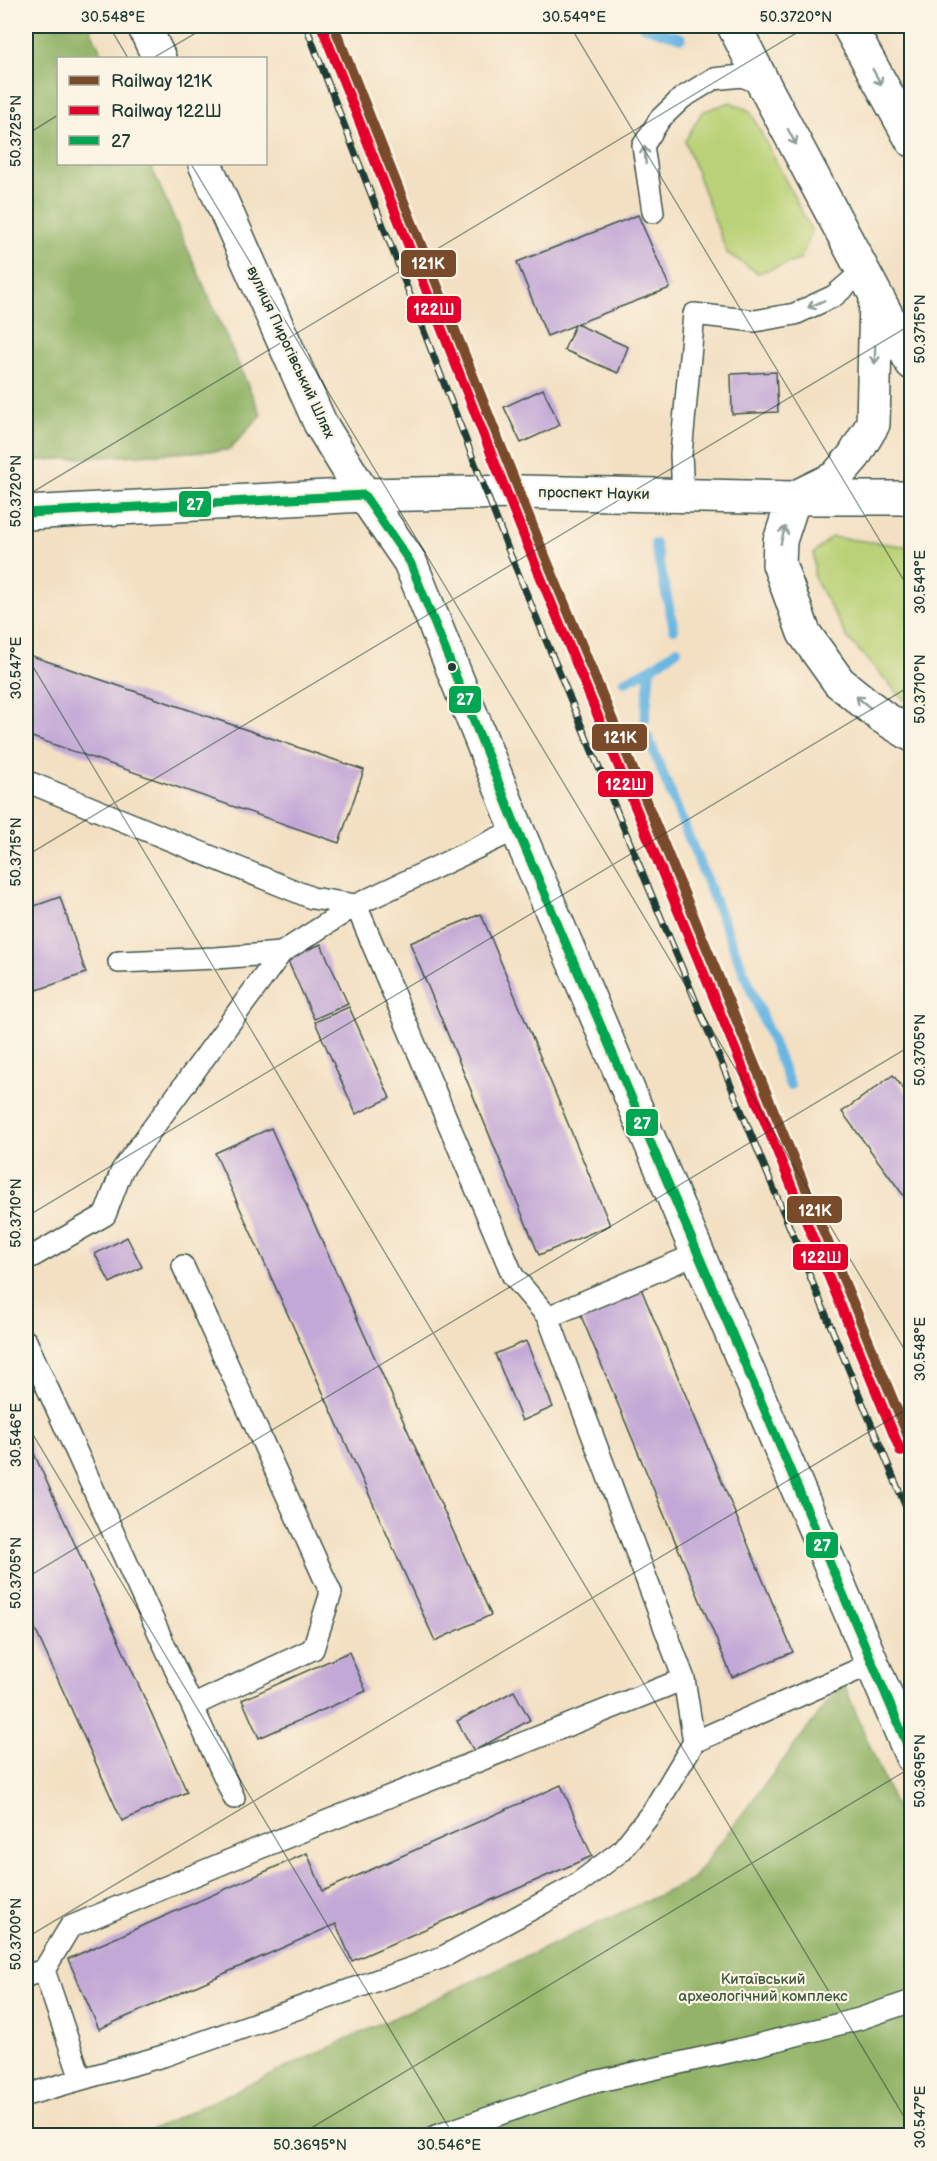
<svg xmlns="http://www.w3.org/2000/svg" width="937" height="2161" font-family="'Balsamiq Sans',sans-serif">
<style>
.green{fill:#bad277;stroke:#6c8856;stroke-width:1.5}
.forest{fill:#93b468;stroke:#59784e;stroke-width:1.5}
.lines{fill:none;stroke-linecap:round;stroke-linejoin:round}
.stream{stroke:#68b6e2;stroke-width:10}
.building{fill:#c2a8d6}
.service-casing{stroke:#3f5549;stroke-width:24}
.minor-casing{stroke:#3f5549;stroke-width:36}
.tertiary-casing{stroke:#3f5549;stroke-width:36}
.secondary-casing{stroke:#3f5549;stroke-width:36}
.trunk-casing{stroke:#3f5549;stroke-width:36}
.service{stroke:#fff;stroke-width:21}
.minor{stroke:#fff;stroke-width:33}
.tertiary{stroke:#fff;stroke-width:33}
.secondary{stroke:#fff;stroke-width:33}
.trunk{stroke:#fff;stroke-width:33}
.rail-casing{stroke:#1f3d34;stroke-width:7}
.rail{stroke:#fcf5e5;stroke-width:4.5;stroke-dasharray:14;stroke-linecap:butt}
.bus-1-casing{stroke:#fcf5e5;stroke-width:14}
.bus-1{stroke:#00a651;stroke-width:9}
.rail-1-casing{stroke:#fcf5e5;stroke-width:15}
.rail-2-casing{stroke:#fcf5e5;stroke-width:15}
.rail-1{stroke:#7a4b2a;stroke-width:10}
.rail-2{stroke:#e4002b;stroke-width:10}
.oneway{stroke:#8f9e9a}
.ticks{fill:none;stroke:#1f3d34;stroke-width:1.5;stroke-opacity:0.45}
.bus-dot{fill:#1f3d34;stroke:#fcf5e5;stroke-width:2}
.labels{text-anchor:middle;stroke-width:4.5;stroke-linejoin:round;paint-order:stroke}
.street-label{font-size:15px;fill:#1f3d34;stroke:#fcf5e5}
.park-label{font-size:15px;fill:#3e5b41;stroke:#fcf5e5}
.line-badge{stroke:#fcf5e5;stroke-width:2}
.badge-label{font-size:16px;text-anchor:middle;font-weight:bold;fill:#fff}
.neatline{fill:none;stroke:#1f3d34;stroke-width:2}
.ticks-label{font-size:15px;text-anchor:middle;fill:#1f3d34}
</style>
<rect width="100%" height="100%" fill="#fcf5e5"/>
<filter id="ink" filterUnits="userSpaceOnUse"><feTurbulence type="fractalNoise" baseFrequency=".0167" numOctaves="2"/><feDisplacementMap in="SourceGraphic" scale="12" xChannelSelector="R" yChannelSelector="G"/><feConvolveMatrix kernelMatrix="1 2 1 2 8 2 1 2 1" color-interpolation-filters="sRGB"/></filter>
<filter id="wash" filterUnits="userSpaceOnUse"><feTurbulence type="fractalNoise" baseFrequency=".008" numOctaves="4" result="noise"/><feDisplacementMap in="SourceGraphic" scale="24" xChannelSelector="R" yChannelSelector="G"/><feGaussianBlur stdDeviation="1.35" result="paint"/><feColorMatrix in="noise" values="0 0 0 0 0 0 0 0 0 0 0 0 0 0 0 0 0 1.4 0 .05"/><feComposite in="paint" operator="in"/></filter>
<g filter="url(#wash)">
<rect width="100%" height="100%" fill="#f3e0c3"/>
<!-- green -->
<path class="green" d="M 730,102 L 750,111 L 812,232 L 800,260 L 758,273 L 727,253 L 685,141 L 702,112 Z
M 831,537 L 911,547 L 911,702 L 903,699 L 847,637 L 814,577 L 814,553 Z"/>
<!-- forest -->
<path class="forest" d="M 26,26 L 89,26 L 104,58 L 58,58 L 58,164 L 150,164 L 261,415 L 229,450 L 26,461 Z
M 843,1682 L 911,1844 L 911,2135 L 138,2136 L 692,1880 Z"/>
<g class="lines">
<!-- stream -->
<path class="stream" d="M 643,26 L 681,38
M 655,544 L 674,629
M 625,681 L 650,669 L 677,650
M 645,719 L 650,669
M 647,735 L 790,1085"/>
</g>
<g id="blocks">
<!-- building -->
<path class="building" d="M 638,215 L 670,288 L 576,324 L 628,347 L 618,373 L 564,350 L 575,325 L 547,336 L 517,262 Z
M 776,372 L 778,412 L 732,414 L 731,374 Z
M 543,389 L 560,425 L 521,443 L 504,407 Z
M 26,654 L 364,770 L 339,843 L 26,735 Z
M 60,897 L 86,973 L 26,994 L 26,909 Z
M 481,914 L 610,1225 L 539,1255 L 410,943 Z
M 321,944 L 348,1004 L 314,1019 L 287,959 Z
M 349,1007 L 390,1098 L 356,1114 L 315,1022 Z
M 893,1075 L 912,1100 L 912,1207 L 842,1112 Z
M 271,1128 L 491,1615 L 435,1641 L 215,1153 Z
M 127,1237 L 142,1267 L 110,1283 L 95,1254 Z
M 640,1286 L 793,1652 L 732,1677 L 579,1311 Z
M 526,1341 L 553,1407 L 522,1421 L 495,1354 Z
M 26,1436 L 187,1792 L 122,1821 L 26,1609 Z
M 349,1652 L 366,1691 L 259,1738 L 242,1700 Z
M 514,1691 L 530,1720 L 474,1751 L 457,1721 Z
M 561,1785 L 592,1856 L 352,1961 L 336,1924 L 99,2029 L 68,1959 L 307,1853 L 323,1891 Z"/>
</g>
</g>
<g filter="url(#ink)">
<use href="#blocks" fill-opacity="0" stroke="#3f5549" stroke-width="1.5"/>
<g class="lines">
<defs>
<path id="service" d="M 653,212 L 643,146 L 660,119 L 682,98 L 713,79 L 742,76 L 764,85
M 683,495 L 681,454 L 694,314 L 755,321 L 795,314 L 834,296 L 863,271
M 26,781 L 312,898 L 356,905 L 513,1276 L 548,1317 L 684,1679 L 694,1742
M 119,962 L 216,958 L 281,953
M 26,1260 L 105,1215 L 122,1170 L 281,953 L 356,905 L 517,829
M 183,1266 L 331,1593 L 313,1649 L 192,1706
M 548,1317 L 699,1253
M 26,1341 L 234,1798
M 26,1976 L 44,1970
M 81,2079 L 44,1970 L 70,1927 L 257,1849 L 684,1679
M 26,2095 L 163,2056 L 443,1957 L 576,1885 L 621,1851 L 653,1811 L 694,1742 L 871,1664
M 436,2136 L 590,2083 L 738,2050 L 859,2019 L 912,2001"/>
<path id="minor" d="M 144,26 L 159,58
M 205,164 L 320,423 L 364,495"/>
<path id="tertiary" d="M 364,495 L 410,562 L 517,829 L 912,1757"/>
<path id="secondary" d="M 764,85 L 912,363
M 876,297 L 873,424 L 854,456 L 835,478 L 794,498 L 780,541 L 779,564 L 804,633 L 839,682 L 881,716 L 912,735
M 26,513 L 364,495 L 520,492 L 794,498 L 912,498"/>
<path id="trunk" d="M 734,26 L 764,85
M 849,26 L 912,140"/>
</defs>
<!-- service casing -->
<use href="#service" class="service-casing"/>
<!-- minor casing -->
<use href="#minor" class="minor-casing"/>
<!-- tertiary casing -->
<use href="#tertiary" class="tertiary-casing"/>
<!-- secondary casing -->
<use href="#secondary" class="secondary-casing"/>
<!-- trunk casing -->
<use href="#trunk" class="trunk-casing"/>
<!-- service -->
<use href="#service" class="service"/>
<!-- minor -->
<use href="#minor" class="minor"/>
<!-- tertiary -->
<use href="#tertiary" class="tertiary"/>
<!-- secondary -->
<use href="#secondary" class="secondary"/>
<!-- trunk -->
<use href="#trunk" class="trunk"/>
<defs>
<path id="rail" d="M 306,26 L 508,549 L 912,1522"/>
</defs>
<!-- rail casing -->
<use href="#rail" class="rail-casing"/>
<!-- rail -->
<use href="#rail" class="rail"/>
<defs>
<path id="bus-1" d="M 364,495 L 410,562 L 517,829 L 912,1756
M 26,513 L 364,495"/>
</defs>
<!-- bus-1 casing -->
<use href="#bus-1" class="bus-1-casing"/>
<!-- bus-1 -->
<use href="#bus-1" class="bus-1"/>
<defs>
<path id="rail-1" d="M 334,26 L 538,539 L 912,1446"/>
<path id="rail-2" d="M 323,30 L 527,544 L 901,1452"/>
</defs>
<!-- rail-1 casing -->
<use href="#rail-1" class="rail-1-casing"/>
<!-- rail-2 casing -->
<use href="#rail-2" class="rail-2-casing"/>
<!-- rail-1 -->
<use href="#rail-1" class="rail-1"/>
<!-- rail-2 -->
<use href="#rail-2" class="rail-2"/>
</g>
<!-- one-way arrows -->
<defs><path id="oneway-shaft" d="M-6 0H5M1.5-3L5.5 0L1.5 3" fill="none" stroke-width="1.6" stroke-linecap="round" stroke-linejoin="round" transform="scale(1.5)"/></defs>
<g class="oneway">
<use href="#oneway-shaft" transform="translate(877 77) rotate(61)"/>
<use href="#oneway-shaft" transform="translate(792 137) rotate(62)"/>
<use href="#oneway-shaft" transform="translate(645 155) rotate(-95)"/>
<use href="#oneway-shaft" transform="translate(816 304) rotate(156)"/>
<use href="#oneway-shaft" transform="translate(875 355) rotate(91)"/>
<use href="#oneway-shaft" transform="translate(783 535) rotate(-75)"/>
<use href="#oneway-shaft" transform="translate(863 702) rotate(-141)"/>
</g>
</g>
<!-- ticks -->
<path class="ticks" d="M 109,26 L 128,58M 570,26 L 912,594M 153,58 L 208,26M 26,135 L 58,115M 191,164 L 912,1362M 26,496 L 808,26M 26,655 L 912,2130M 26,856 L 912,324M 26,1217 L 912,685M 26,1423 L 454,2136M 26,1578 L 912,1045M 26,1938 L 912,1406M 298,2136 L 912,1767M 898,2136 L 912,2127"/>
<!-- markers -->
<circle class="bus-dot" cx="452" cy="667" r="5"/>
<g class="labels">
<!-- street labels -->
<g class="street-label">
<text transform="translate(291 352) rotate(65)" y="5">вулиця Пирогівський Шлях</text>
<text transform="translate(594 493) rotate(1)" y="5">проспект Науки</text>
</g>
<!-- park labels -->
<g class="park-label">
<text x="763" y="1984">Китаївський<tspan x="763" dy="17">археологічний комплекс</tspan></text>
</g>
</g>
<g class="line-badge">
<rect x="400" y="249" width="57" height="29" rx="6" fill="#7a4b2a"/>
<rect x="406" y="295" width="56" height="29" rx="6" fill="#e4002b"/>
<rect x="178" y="490" width="34" height="28" rx="6" fill="#00a651"/>
<rect x="448" y="685" width="34" height="29" rx="6" fill="#00a651"/>
<rect x="591" y="723" width="57" height="29" rx="6" fill="#7a4b2a"/>
<rect x="597" y="770" width="57" height="28" rx="6" fill="#e4002b"/>
<rect x="625" y="1108" width="34" height="29" rx="6" fill="#00a651"/>
<rect x="786" y="1195" width="57" height="29" rx="6" fill="#7a4b2a"/>
<rect x="792" y="1243" width="57" height="28" rx="6" fill="#e4002b"/>
<rect x="805" y="1531" width="34" height="28" rx="6" fill="#00a651"/>
</g>
<g class="badge-label">
<text x="428" y="269">121К</text>
<text x="434" y="315">122Ш</text>
<text x="195" y="510">27</text>
<text x="465" y="705">27</text>
<text x="620" y="743">121К</text>
<text x="626" y="790">122Ш</text>
<text x="642" y="1129">27</text>
<text x="815" y="1216">121К</text>
<text x="821" y="1263">122Ш</text>
<text x="822" y="1551">27</text>
</g>
<!-- margin -->
<rect width="937" height="2161" fill="none" stroke="#fcf5e5" stroke-width="66"/>
<!-- legend -->
<rect x="57" y="57" width="210" height="108" fill="#fcf5e5" stroke="#a4ab9e" stroke-width="1.5"/>
<rect x="69" y="76" width="30" height="9" fill="#7a4b2a" stroke="#a4ab9e" stroke-width="1.5"/>
<text x="111" y="87" font-size="18" fill="#1f3d34">Railway 121К</text>
<rect x="69" y="106" width="30" height="9" fill="#e4002b" stroke="#a4ab9e" stroke-width="1.5"/>
<text x="111" y="117" font-size="18" fill="#1f3d34">Railway 122Ш</text>
<rect x="69" y="136" width="30" height="9" fill="#00a651" stroke="#a4ab9e" stroke-width="1.5"/>
<text x="111" y="147" font-size="18" fill="#1f3d34">27</text>
<rect x="33" y="33" width="871" height="2095" class="neatline"/>
<g class="ticks-label">
<text x="113" y="22">30.548°E</text>
<text x="574" y="22">30.549°E</text>
<text x="796" y="22">50.3720°N</text>
<text transform="translate(16 131) rotate(-90)" y="5">50.3725°N</text>
<text transform="translate(920 329) rotate(-90)" y="5">50.3715°N</text>
<text transform="translate(16 491) rotate(-90)" y="5">50.3720°N</text>
<text transform="translate(920 582) rotate(-90)" y="5">30.549°E</text>
<text transform="translate(16 668) rotate(-90)" y="5">30.547°E</text>
<text transform="translate(920 689) rotate(-90)" y="5">50.3710°N</text>
<text transform="translate(16 852) rotate(-90)" y="5">50.3715°N</text>
<text transform="translate(920 1050) rotate(-90)" y="5">50.3705°N</text>
<text transform="translate(16 1213) rotate(-90)" y="5">50.3710°N</text>
<text transform="translate(920 1349) rotate(-90)" y="5">30.548°E</text>
<text transform="translate(16 1435) rotate(-90)" y="5">30.546°E</text>
<text transform="translate(16 1573) rotate(-90)" y="5">50.3705°N</text>
<text transform="translate(920 1771) rotate(-90)" y="5">50.3695°N</text>
<text transform="translate(16 1934) rotate(-90)" y="5">50.3700°N</text>
<text transform="translate(920 2117) rotate(-90)" y="5">30.547°E</text>
<text x="310" y="2150">50.3695°N</text>
<text x="449" y="2150">30.546°E</text>
</g>
</svg>
